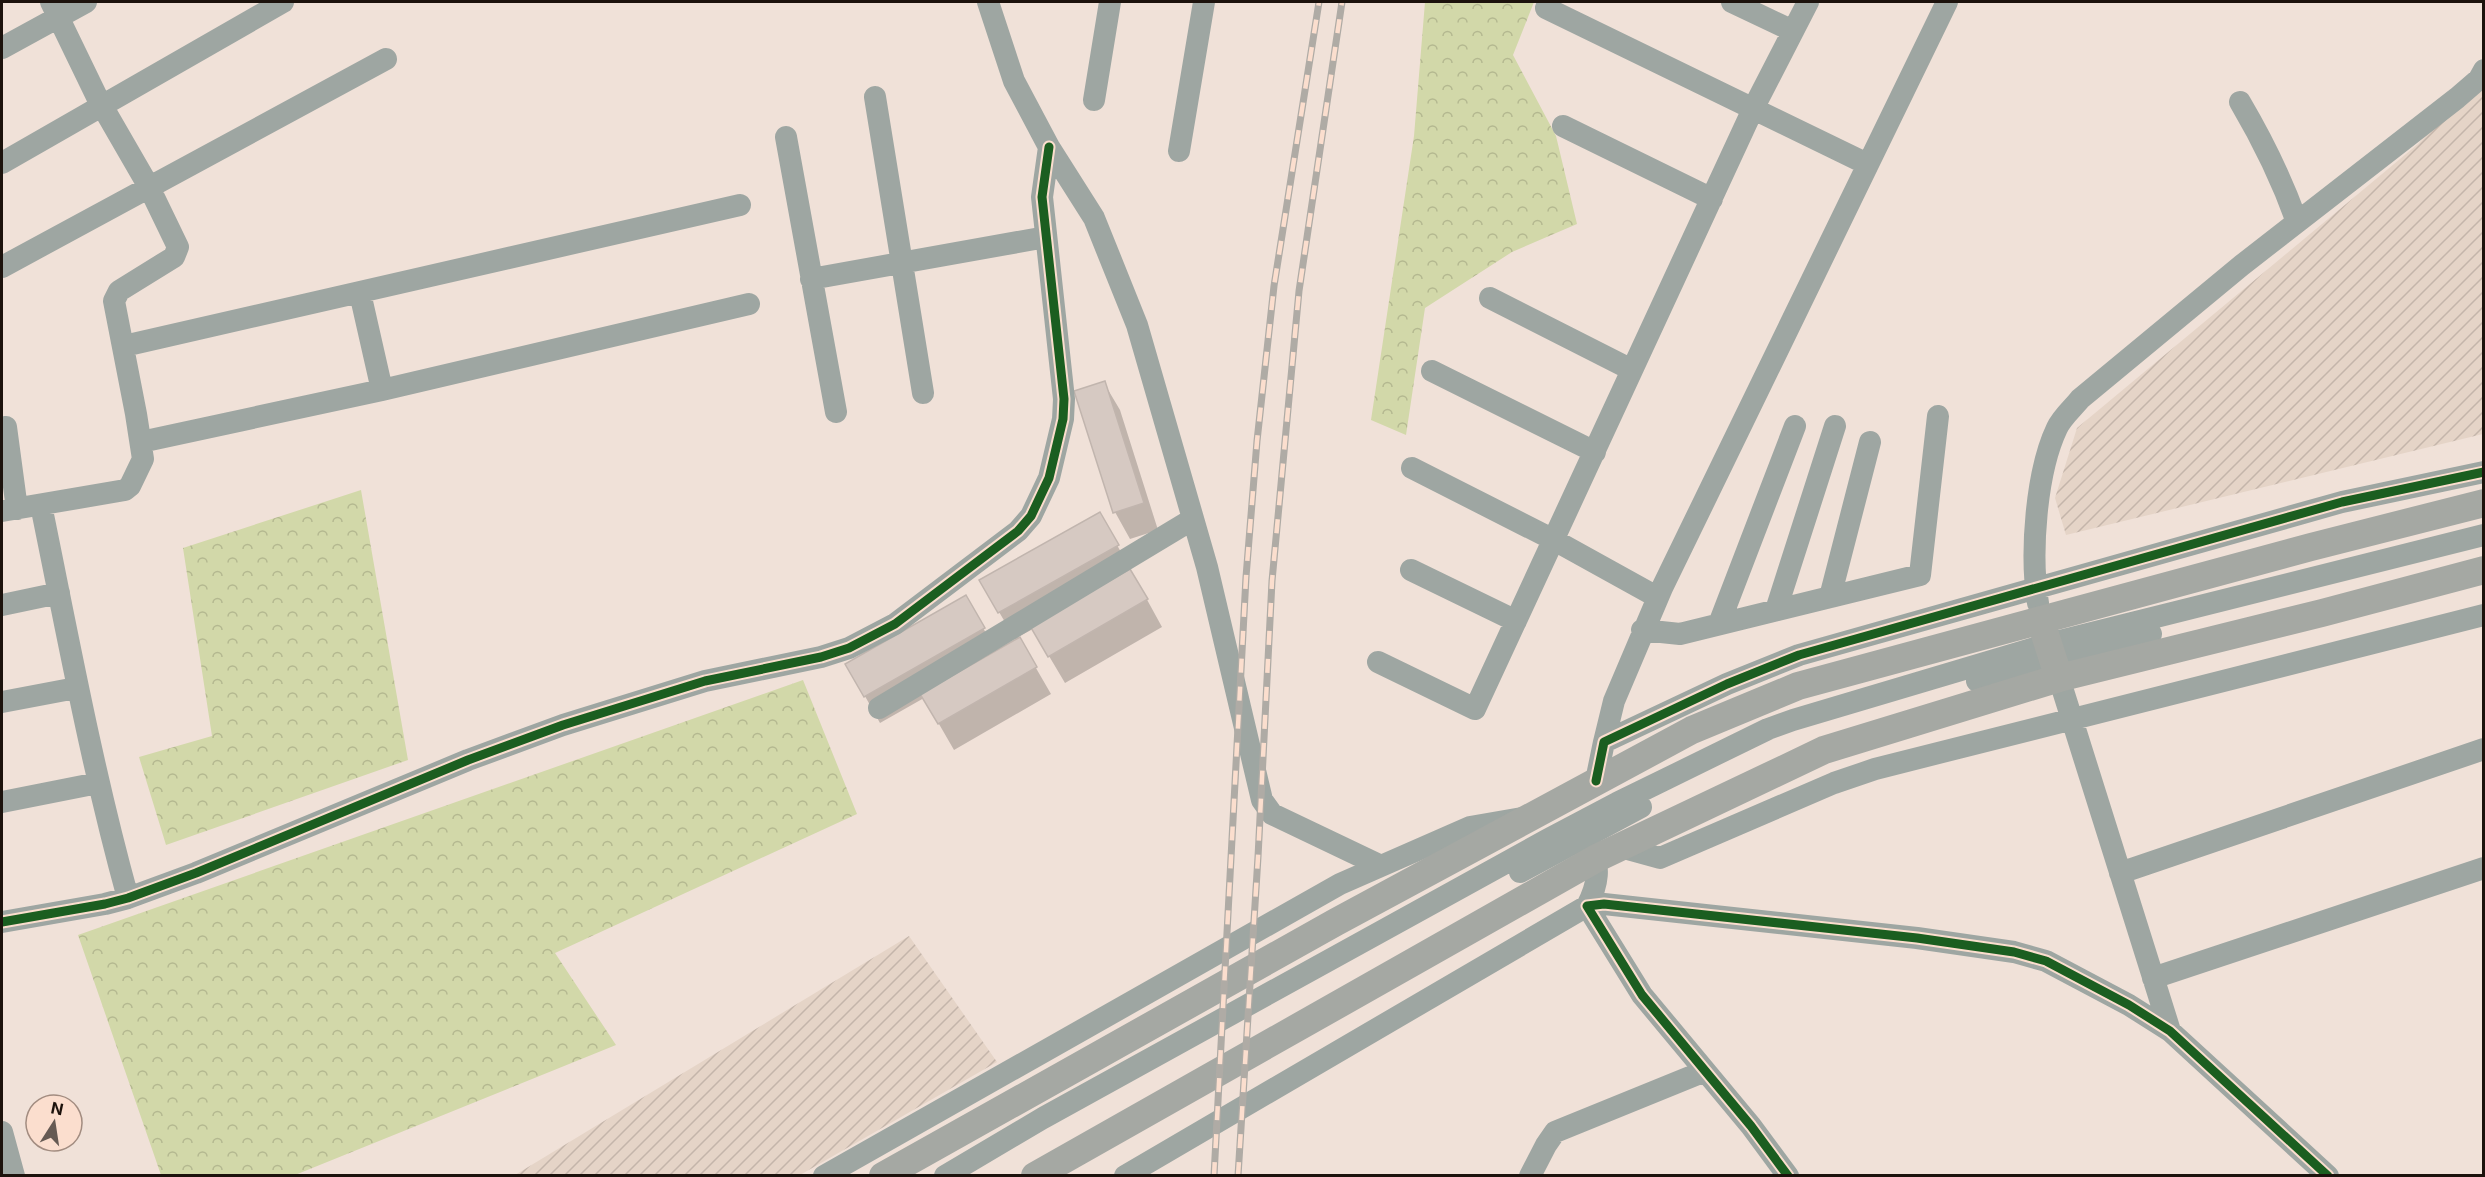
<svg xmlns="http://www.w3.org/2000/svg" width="2485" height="1177" font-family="Inter,sans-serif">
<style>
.industrial{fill:url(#industrial-furrows)}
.forest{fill:url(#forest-crowns)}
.shadow{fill:#0003}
.building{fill:#d6c9c2;stroke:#c1b5ae;stroke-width:1.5}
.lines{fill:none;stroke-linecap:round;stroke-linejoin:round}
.minor{stroke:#9ea6a2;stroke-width:22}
.major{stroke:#a5a8a3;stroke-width:28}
.rail-casing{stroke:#afaba5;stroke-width:7}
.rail{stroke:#fbdece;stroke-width:4.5;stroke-dasharray:14;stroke-linecap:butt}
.cycleway-casing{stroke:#fbdece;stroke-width:13}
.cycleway{stroke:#1b5e20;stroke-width:9}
</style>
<defs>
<pattern id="industrial-furrows" width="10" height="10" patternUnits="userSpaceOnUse" patternTransform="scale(1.5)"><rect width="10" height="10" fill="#e5d4c7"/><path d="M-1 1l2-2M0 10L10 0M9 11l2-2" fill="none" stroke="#c4b5aa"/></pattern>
<pattern id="forest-crowns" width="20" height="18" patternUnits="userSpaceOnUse" patternTransform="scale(1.5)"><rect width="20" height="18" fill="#d2d8a9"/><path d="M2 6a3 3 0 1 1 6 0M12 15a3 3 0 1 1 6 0" fill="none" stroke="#b4b890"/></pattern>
</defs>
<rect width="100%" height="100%" fill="#f0e1d8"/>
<!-- industrial -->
<path class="industrial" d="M 2483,78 L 2483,434 L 2066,535 L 2055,498 L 2077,428 L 2418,144 Z
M 909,936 L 997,1062 L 800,1175 L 515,1175 Z"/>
<!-- forest -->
<path class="forest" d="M 1425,2 L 1534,2 L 1513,55 L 1556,136 L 1577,224 L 1512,252 L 1425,308 L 1406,435 L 1371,420 L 1414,136 Z
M 361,490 L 408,760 L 166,845 L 139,757 L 212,736 L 183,548 Z
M 803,680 L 857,814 L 555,953 L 616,1045 L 295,1175 L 161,1175 L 78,935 Z"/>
<!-- shadow -->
<path class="shadow" d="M 1104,383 L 1120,410 L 1158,530 L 1130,539 L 1115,512 Z
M 1100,514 L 1162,627 L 1065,683 L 1033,629 L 1018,637 L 1051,694 L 954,750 L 924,698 L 880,723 L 847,664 L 965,597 L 997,652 L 1016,641 L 981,581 Z"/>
<!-- building -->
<path class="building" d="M 1105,381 L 1144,503 L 1113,513 L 1074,391 Z
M 1100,512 L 1119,545 L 998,613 L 979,580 Z
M 1130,569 L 1148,599 L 1048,657 L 1030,626 Z
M 966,595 L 985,628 L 864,697 L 845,664 Z
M 1020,637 L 1037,667 L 938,724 L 920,694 Z"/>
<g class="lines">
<!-- minor -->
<path class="minor" d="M 988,2 L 1014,81 L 1049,147 L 1094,218 L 1137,325 L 1207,567 L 1262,800 L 1272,814 L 1381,866
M 1732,2 L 1793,31
M 1546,8 L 1867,164
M 2,48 L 86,2
M 875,97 L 923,393
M 1094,100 L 1110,2
M 2240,102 C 2263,141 2282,180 2297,222
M 1563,126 L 1712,199
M 786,137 L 836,412
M 1179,151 L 1204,2
M 2,163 L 283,2
M 2,267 L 386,59
M 811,279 L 1046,237
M 360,293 L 382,390
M 1490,298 L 1632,370
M 124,346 L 740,205
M 1432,371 L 1595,452
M 6,427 L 17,509
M 141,442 L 382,390 L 749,304
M 1412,468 L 1554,540 L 1657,597
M 41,505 C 68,637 92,768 128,898
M 2,511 L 125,490 L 130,486 L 143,459 L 136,414 L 114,301 L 119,291 L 174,257 L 178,247 L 149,187 L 97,97 L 51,2
M 1411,570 L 1516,621
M 1830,597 L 1870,442
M 2038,603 C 2030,554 2036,472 2057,428 C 2062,417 2073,408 2080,399 L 2242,265 L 2457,98 L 2479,79 L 2484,70
M 2,605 L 59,593
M 1776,610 L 1835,426
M 1719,624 L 1795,426
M 1642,630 L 1680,634 L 1920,575 L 1938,416
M 1378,662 L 1475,709 L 1753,109 L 1808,2
M 2059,678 L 2170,1031
M 1977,681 L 2151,634
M 2,702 L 76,688
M 879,708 L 1193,519
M 1604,742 L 1614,701 L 1662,588 L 1947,2
M 1596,781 L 1604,742 L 1727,684 L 1799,655 L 2342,502 L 2484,472
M 2,802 L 98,783
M 1620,847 L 1660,858 L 1834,783 L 1875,769 L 2484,615
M 1520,872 L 1641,807
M 2120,873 L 2484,749
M 2,922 L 105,904 L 128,898 L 196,873 L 468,760 L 563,725 L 705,681 L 821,657 L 849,648 L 895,624 L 1018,531 L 1031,516 L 1049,478 L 1063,419 L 1064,399 L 1042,197 L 1049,147
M 2153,978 L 2484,868
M 2,1132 L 14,1176
M 824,1176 L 1340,884 L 1470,827 L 1522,818
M 945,1176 L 1043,1118 L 1547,840 L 1617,803 L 1768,729 L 1793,720 L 2048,644 L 2484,535
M 1125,1176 L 1587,906 C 1598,885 1601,866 1590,845
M 1530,1176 L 1546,1145 L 1555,1132 L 1705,1071
M 1788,1176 L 1751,1126 L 1642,995 L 1587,906 L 1604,904 L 1917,938 L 2014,952 L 2046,961 L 2129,1005 L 2170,1031 L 2328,1176"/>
<!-- major -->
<path class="major" d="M 2041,622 L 2059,678
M 883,1176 L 1336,922 L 1692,730 L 1798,686 L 2311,547 L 2484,503
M 1035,1176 L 1597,858 L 1824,750 L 2059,678 L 2322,613 L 2484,570"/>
<defs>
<path id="rail" d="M 1214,1176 L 1246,577 L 1257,441 L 1274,286 L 1319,2
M 1238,1176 L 1258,857 L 1272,581 L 1299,291 L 1342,2"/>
</defs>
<!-- rail casing -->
<use href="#rail" class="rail-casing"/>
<!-- rail -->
<use href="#rail" class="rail"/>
<defs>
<path id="cycleway" d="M 1596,781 L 1604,742 L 1727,684 L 1799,655 L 2342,502 L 2484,472
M 2,922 L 105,904 L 128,898 L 196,873 L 468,760 L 563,725 L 705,681 L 821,657 L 849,648 L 895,624 L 1018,531 L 1031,516 L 1049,478 L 1063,419 L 1064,399 L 1042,197 L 1049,147
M 1788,1176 L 1751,1126 L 1642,995 L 1587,906 L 1604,904 L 1917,938 L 2014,952 L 2046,961 L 2129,1005 L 2170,1031 L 2328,1176"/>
</defs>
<!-- cycleway casing -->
<use href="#cycleway" class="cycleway-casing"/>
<!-- cycleway -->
<use href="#cycleway" class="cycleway"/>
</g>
<!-- border -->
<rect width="2485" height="1177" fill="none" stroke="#1c120c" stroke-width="6"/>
<!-- north arrow -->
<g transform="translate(54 1123) rotate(12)"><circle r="28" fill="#fbdece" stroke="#a28c80" stroke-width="1.5"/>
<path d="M0-4.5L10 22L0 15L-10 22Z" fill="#665a53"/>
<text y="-9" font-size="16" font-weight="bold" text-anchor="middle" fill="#1c120c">N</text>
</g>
</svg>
